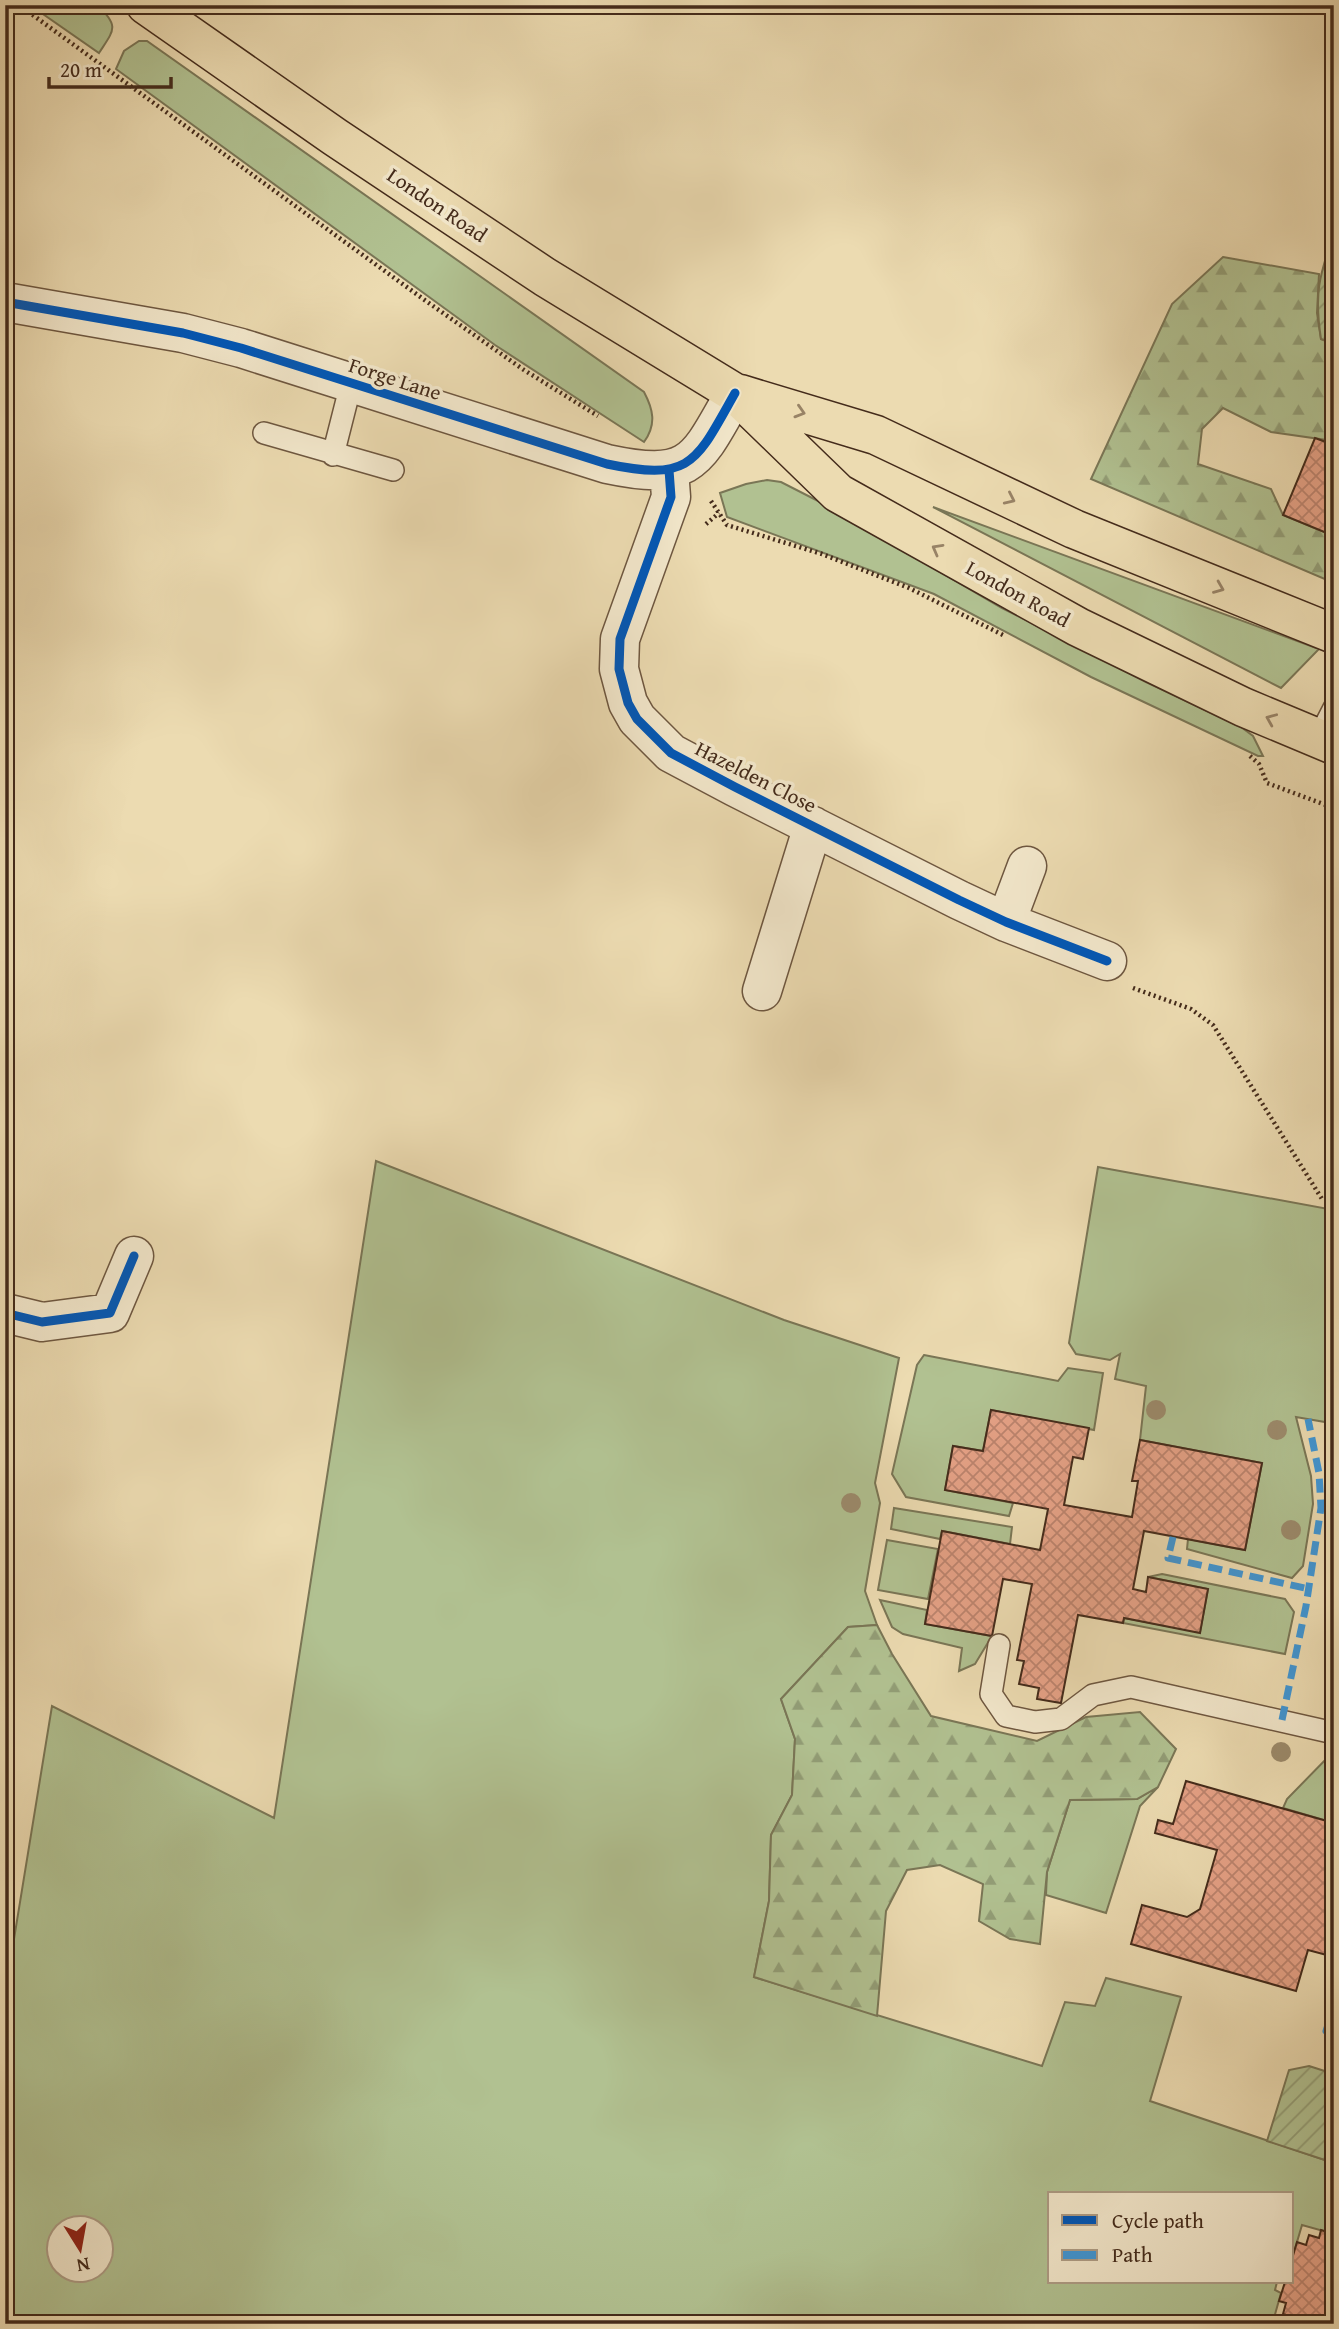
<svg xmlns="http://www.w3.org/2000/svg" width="1339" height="2329" font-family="'Gentium Book Plus',serif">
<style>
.grass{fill:#b1c191;stroke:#7a7656;stroke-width:2;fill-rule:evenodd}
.forest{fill:url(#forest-firs);stroke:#7a7656;stroke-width:2}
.garden{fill:url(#garden-furrows);stroke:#7a7656;stroke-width:2}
.building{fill:url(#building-cross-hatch);stroke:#442b1b;stroke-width:2}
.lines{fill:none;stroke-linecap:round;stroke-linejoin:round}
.service-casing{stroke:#6e5740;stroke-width:24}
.minor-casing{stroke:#6e5740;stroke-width:41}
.primary-casing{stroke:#442b1b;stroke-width:41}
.path{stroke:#442b1b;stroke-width:4.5;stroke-dasharray:2 3.5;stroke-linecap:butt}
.service{stroke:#f3e8cc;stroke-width:21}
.minor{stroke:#f3e8cc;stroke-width:38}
.primary{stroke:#ecdbb1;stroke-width:38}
.quiet{stroke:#4096d4;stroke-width:7;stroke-dasharray:14 7;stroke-linecap:butt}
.cycleway-casing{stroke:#f3e8cc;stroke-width:13}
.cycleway{stroke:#0057b8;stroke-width:9}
.tree{fill:#9c8b6c}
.oneway{stroke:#988366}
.labels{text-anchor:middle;stroke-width:7;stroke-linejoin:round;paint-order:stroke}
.street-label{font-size:21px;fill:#442b1b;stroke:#f3e8cc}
</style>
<defs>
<pattern id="forest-firs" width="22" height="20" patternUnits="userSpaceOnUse" patternTransform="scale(1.75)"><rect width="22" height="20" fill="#b1c191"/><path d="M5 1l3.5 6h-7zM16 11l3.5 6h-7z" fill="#929d76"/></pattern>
<pattern id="garden-furrows" width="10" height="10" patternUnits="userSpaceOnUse" patternTransform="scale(1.75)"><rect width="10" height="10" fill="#b1c191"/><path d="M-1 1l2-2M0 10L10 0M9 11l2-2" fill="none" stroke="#929d76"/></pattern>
<pattern id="building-cross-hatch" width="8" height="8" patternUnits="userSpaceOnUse" patternTransform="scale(1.75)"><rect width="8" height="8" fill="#e6a287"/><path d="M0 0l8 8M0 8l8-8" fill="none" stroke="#bc846e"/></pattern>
</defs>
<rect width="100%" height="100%" fill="#ecdbb1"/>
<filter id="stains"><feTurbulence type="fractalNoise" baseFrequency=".00286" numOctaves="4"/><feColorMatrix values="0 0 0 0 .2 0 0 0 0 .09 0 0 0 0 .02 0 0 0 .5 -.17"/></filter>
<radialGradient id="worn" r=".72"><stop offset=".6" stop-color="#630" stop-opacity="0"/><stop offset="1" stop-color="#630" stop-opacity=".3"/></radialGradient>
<!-- grass -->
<path class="grass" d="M 30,5 L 97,5 C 120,26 114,30 99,53 Z
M 139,41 L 147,41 L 644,392 C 653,409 657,424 644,442 L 495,345 L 116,69 L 124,51 Z
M 767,480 L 781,482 L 824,504 L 1002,608 L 1146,682 L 1241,727 L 1253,736 L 1263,756 L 1258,756 L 1091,677 L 934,594 L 727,517 L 720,493 L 746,484 Z
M 933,507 L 1319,649 L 1281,688 Z
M 376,1161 L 784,1320 L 899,1358 L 875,1483 L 880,1503 L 865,1591 L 877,1625 L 848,1627 L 781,1699 L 795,1739 L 792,1795 L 771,1835 L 769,1901 L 754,1977 L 1042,2066 L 1065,2002 L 1095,2006 L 1106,1978 L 1181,1997 L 1150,2101 L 1334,2163 L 1334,2234 L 1302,2225 L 1292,2259 L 1292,2194 L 1050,2194 L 1050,2282 L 1277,2282 L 1275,2290 L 1281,2293 L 1274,2318 L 1291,2324 L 5,2324 L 5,1994 L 52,1706 L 274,1818 ZM 60,2228 L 102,2228 L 102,2270 L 60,2270 Z
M 1098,1167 L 1334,1210 L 1334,1404 L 1328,1403 L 1325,1422 L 1296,1417 L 1311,1476 L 1313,1504 L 1303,1566 L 1292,1578 L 1187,1549 L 1188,1539 L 1245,1550 L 1262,1463 L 1140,1440 L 1146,1386 L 1115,1379 L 1120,1354 L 1110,1360 L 1076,1354 L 1069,1343 Z
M 924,1355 L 1058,1381 L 1068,1368 L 1103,1373 L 1094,1430 L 991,1410 L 983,1451 L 953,1446 L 945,1490 L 1013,1503 L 1009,1516 L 906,1497 L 892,1474 L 917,1365 Z
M 894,1508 L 1012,1527 L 1010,1544 L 942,1531 L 940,1539 L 891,1529 Z
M 887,1540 L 938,1549 L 928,1599 L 878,1590 Z
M 1162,1574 L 1285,1599 L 1294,1612 L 1285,1654 L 1123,1623 L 1124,1618 L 1200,1632 L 1208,1589 L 1148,1577 Z
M 880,1600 L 927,1610 L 925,1624 L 992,1636 L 975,1664 L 959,1671 L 962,1648 L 903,1634 L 892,1627 Z
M 1334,1751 L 1334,1823 L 1283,1808 L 1287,1799 Z
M 1158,1787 L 1140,1806 L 1106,1913 L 1046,1895 L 1047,1872 L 1070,1800 L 1137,1799 Z"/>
<!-- forest -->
<path class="forest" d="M 1223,257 L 1319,274 L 1317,313 L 1321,339 L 1334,344 L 1334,441 L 1271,432 L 1223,408 L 1202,429 L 1198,464 L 1271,489 L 1283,515 L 1334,536 L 1334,583 L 1091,479 L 1172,304 Z
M 877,1625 L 892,1654 L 931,1716 L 1037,1741 L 1086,1717 L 1140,1712 L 1176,1749 L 1158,1787 L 1137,1799 L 1070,1800 L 1047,1872 L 1040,1944 L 1010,1939 L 979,1921 L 983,1884 L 940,1865 L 907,1870 L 886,1911 L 877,2016 L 754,1977 L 769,1901 L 771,1835 L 792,1795 L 795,1739 L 781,1699 L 848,1627 Z"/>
<!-- garden -->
<path class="garden" d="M 1334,233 L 1334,344 L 1321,339 C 1314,294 1319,276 1334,233 Z
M 1309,2066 L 1334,2074 L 1334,2163 L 1267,2141 L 1289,2070 Z"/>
<!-- building -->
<path class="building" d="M 1315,438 L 1334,445 L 1334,536 L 1283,515 Z
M 991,1410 L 1089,1428 L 1083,1459 L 1073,1457 L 1064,1505 L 1132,1517 L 1138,1481 L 1132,1481 L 1140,1440 L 1262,1463 L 1245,1550 L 1144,1531 L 1133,1589 L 1146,1592 L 1148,1577 L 1208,1589 L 1200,1633 L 1124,1618 L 1123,1623 L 1078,1615 L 1061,1703 L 1037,1699 L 1039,1688 L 1019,1684 L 1024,1661 L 1017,1660 L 1032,1584 L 1003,1579 L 992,1636 L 925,1624 L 942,1531 L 1040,1550 L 1048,1509 L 945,1490 L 953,1446 L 983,1451 Z
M 1186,1781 L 1334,1823 L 1334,1957 L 1308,1950 L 1296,1991 L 1131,1944 L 1142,1905 L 1187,1917 L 1200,1909 L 1217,1850 L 1155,1833 L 1158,1820 L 1173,1824 Z
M 1321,2230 L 1334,2234 L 1334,2324 L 1290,2323 L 1293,2317 L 1283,2314 L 1286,2303 L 1279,2301 L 1285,2282 L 1292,2282 L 1292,2259 L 1297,2242 L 1306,2245 L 1309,2235 L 1319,2238 Z"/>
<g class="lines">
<defs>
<path id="service" d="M 264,433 L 393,470
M 333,455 L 351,384
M 1318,739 L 1334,708
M 999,1645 L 991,1694 L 1006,1716 L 1035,1722 L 1061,1719 L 1093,1695 L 1131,1687 L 1334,1733"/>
<path id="minor" d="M 5,302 L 183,333 L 241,348 L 607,464 C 692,482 696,462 735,393
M 669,470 L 671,497 L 620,639 L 619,669 L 628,703 L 637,719 L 671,753 L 735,787 L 959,900 L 1006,922 L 1107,961
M 1006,922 L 1027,866
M 762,991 L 813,826
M 5,1313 L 42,1322 L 110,1313 L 134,1256"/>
<path id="primary" d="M 146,5 L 335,137 L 545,277 L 735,393 L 838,493 L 1078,627 L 1243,707 L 1334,745
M 740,394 L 876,435 L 1074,529 L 1334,634"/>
</defs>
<!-- service casing -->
<use href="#service" class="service-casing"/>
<!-- minor casing -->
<use href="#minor" class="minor-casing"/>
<!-- primary casing -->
<use href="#primary" class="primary-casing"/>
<!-- path -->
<path class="path" d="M 19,5 L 426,301 L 524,370 L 598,416
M 711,501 L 727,525 L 822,554 L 909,588 L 1003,635
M 706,524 L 719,513
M 1250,756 L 1259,764 L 1267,783 L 1334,808
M 1133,988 L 1191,1009 L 1213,1025 L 1322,1199 L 1334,1201"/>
<!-- service -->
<use href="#service" class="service"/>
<!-- minor -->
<use href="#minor" class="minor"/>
<!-- primary -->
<use href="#primary" class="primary"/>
<!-- quiet -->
<path class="quiet" d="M 1173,1537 L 1168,1558 L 1309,1589
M 1282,1720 L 1306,1606 L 1321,1508 L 1319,1473 L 1308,1419
M 1334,2007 L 1326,2031 L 1334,2033"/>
<defs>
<path id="cycleway" d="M 5,302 L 183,333 L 241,348 L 607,464 C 692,482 696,462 735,393
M 669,470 L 671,497 L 620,639 L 619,669 L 628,703 L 637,719 L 671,753 L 735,787 L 959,900 L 1006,922 L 1107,961
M 5,1313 L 42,1322 L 110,1313 L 134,1256"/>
</defs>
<!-- cycleway casing -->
<use href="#cycleway" class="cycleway-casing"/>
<!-- cycleway -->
<use href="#cycleway" class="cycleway"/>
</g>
<!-- trees -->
<g class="tree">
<circle cx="1156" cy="1410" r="10"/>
<circle cx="1277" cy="1430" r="10"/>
<circle cx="851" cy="1503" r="10"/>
<circle cx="1291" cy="1530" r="10"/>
<circle cx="1281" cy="1752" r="10"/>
</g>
<!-- one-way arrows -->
<defs><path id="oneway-chevron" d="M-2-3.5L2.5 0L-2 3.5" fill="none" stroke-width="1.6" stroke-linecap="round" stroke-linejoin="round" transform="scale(1.75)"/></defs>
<g class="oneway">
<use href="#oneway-chevron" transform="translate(800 412) rotate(17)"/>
<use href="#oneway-chevron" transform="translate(1010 499) rotate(25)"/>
<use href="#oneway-chevron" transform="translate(937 549) rotate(-151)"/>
<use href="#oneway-chevron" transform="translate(1219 588) rotate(22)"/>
<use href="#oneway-chevron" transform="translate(1271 719) rotate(-157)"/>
</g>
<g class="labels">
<!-- street labels -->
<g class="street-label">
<text transform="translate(437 205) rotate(34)" y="7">London Road</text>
<text transform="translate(395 379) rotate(18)" y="7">Forge Lane</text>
<text transform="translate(1018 594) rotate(29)" y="7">London Road</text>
<text transform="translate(756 777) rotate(27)" y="7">Hazelden Close</text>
</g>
</g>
<!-- margin -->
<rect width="1339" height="2329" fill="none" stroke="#ecdbb1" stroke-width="28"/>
<rect x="7" y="7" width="1325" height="2315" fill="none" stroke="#442b1b" stroke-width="3.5"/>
<rect x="14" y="14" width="1311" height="2301" fill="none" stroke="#442b1b" stroke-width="2"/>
<!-- legend -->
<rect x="1048" y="2192" width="245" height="91" fill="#f3e8cc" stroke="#ad9c85" stroke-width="2"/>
<rect x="1062" y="2215" width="35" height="10" fill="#0057b8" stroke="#ad9c85" stroke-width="2"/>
<text x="1112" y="2228" font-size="21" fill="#442b1b">Cycle path</text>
<rect x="1062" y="2250" width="35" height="10" fill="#4096d4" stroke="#ad9c85" stroke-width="2"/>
<text x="1112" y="2262" font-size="21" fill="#442b1b">Path</text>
<!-- north arrow -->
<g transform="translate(80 2249) rotate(169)"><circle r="33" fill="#f3e8cc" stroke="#ad9c85" stroke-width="2"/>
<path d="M0-5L12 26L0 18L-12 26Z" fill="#8f2418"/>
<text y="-10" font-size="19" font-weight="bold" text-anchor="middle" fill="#442b1b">N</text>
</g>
<!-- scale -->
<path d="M49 77v10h122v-10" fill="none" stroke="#442b1b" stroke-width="3.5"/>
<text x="60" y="77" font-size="21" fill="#442b1b" stroke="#f3e8cc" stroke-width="5" paint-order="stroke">20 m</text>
<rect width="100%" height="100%" filter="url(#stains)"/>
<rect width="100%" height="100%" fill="url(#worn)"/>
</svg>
